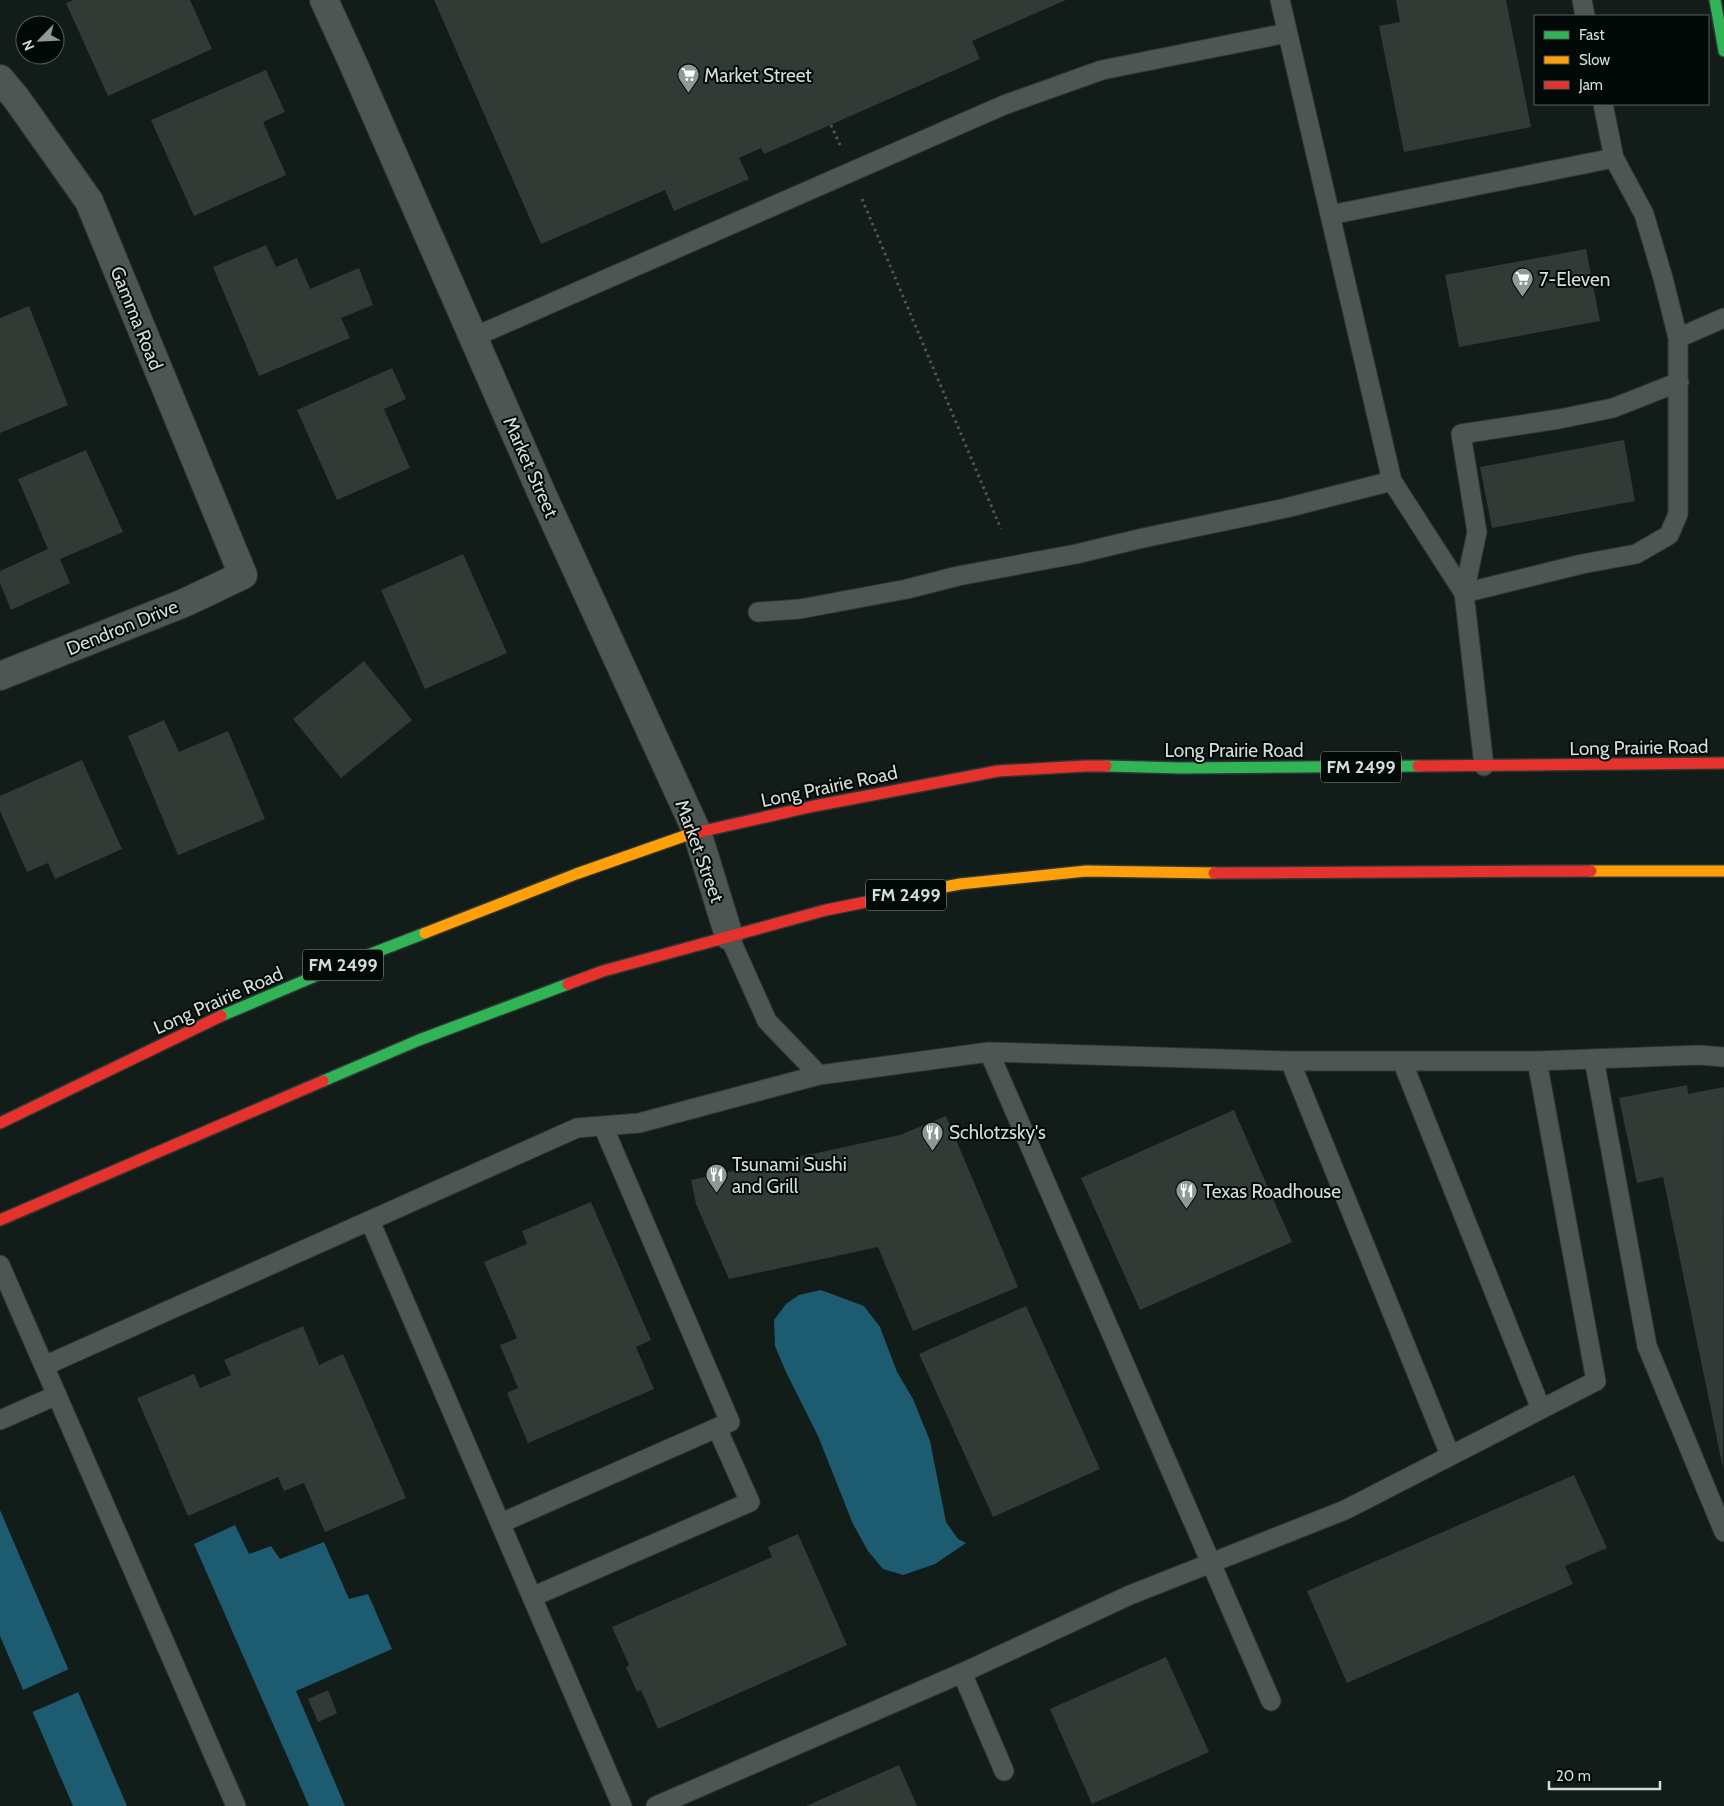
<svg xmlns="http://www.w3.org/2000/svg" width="1724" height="1806" font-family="Cabin,sans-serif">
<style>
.water{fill:#1c5b70}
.pier{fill:#121d1a}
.building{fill:#333a36}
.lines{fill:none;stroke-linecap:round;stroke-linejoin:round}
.lane-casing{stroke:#2e3633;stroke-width:21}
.street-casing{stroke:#2e3633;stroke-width:30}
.fast-casing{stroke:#2e3633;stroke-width:14}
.slow-casing{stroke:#2e3633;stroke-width:14}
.jam-casing{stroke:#2e3633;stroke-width:14}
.path{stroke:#4f5755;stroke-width:3;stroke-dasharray:2.5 4;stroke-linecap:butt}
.lane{stroke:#4e5653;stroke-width:19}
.street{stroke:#4e5653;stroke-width:28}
.fast{stroke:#30b455;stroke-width:11}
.slow{stroke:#ff9f0a;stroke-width:11}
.jam{stroke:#e5322d;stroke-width:11}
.labels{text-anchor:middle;stroke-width:4;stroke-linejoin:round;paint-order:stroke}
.shield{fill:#030906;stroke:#949e9a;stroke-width:1}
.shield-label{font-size:18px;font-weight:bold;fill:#d2ded9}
.poi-label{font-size:19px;fill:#d2ded9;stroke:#030906;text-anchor:start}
.street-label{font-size:19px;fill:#d2ded9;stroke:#030906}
</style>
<rect width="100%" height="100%" fill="#121d1a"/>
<!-- water -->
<path class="water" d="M 821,1290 L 864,1306 L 880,1327 L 897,1372 L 913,1399 L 930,1441 L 946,1522 L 958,1539 L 966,1543 L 935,1564 L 903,1575 L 883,1569 L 868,1551 L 853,1524 L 818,1436 L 786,1372 L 775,1346 L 774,1320 L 786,1304 L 799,1295 Z
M 0,1510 L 127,1806 L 73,1806 L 0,1636 Z
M 235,1525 L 249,1554 L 271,1546 L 280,1559 L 324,1542 L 349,1599 L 368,1594 L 392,1649 L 296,1691 L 345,1806 L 309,1806 L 194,1544 Z"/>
<!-- pier -->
<path class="pier" d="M 71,1668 L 81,1691 L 30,1713 L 21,1691 Z"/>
<!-- building -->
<path class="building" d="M 74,0 L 190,0 L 212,49 L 108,96 L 66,3 Z
M 434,0 L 1066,0 L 972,41 L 980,59 L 764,154 L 761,148 L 739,158 L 749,179 L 674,211 L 665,190 L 541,244 Z
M 1396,0 L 1506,0 L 1531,127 L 1404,152 L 1379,26 L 1400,22 Z
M 266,70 L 285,112 L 263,122 L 286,175 L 194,216 L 151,120 Z
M 266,245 L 276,267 L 297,258 L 310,289 L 359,268 L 373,305 L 341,318 L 350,338 L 259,376 L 213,267 Z
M 1586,249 L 1600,321 L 1459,347 L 1445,275 Z
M 29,306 L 68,405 L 0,433 L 0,318 Z
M 392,368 L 406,399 L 384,409 L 410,468 L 337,500 L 297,410 Z
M 1624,440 L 1635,501 L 1492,528 L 1480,467 Z
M 86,450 L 123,532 L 60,559 L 70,583 L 11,610 L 0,583 L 0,571 L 48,549 L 18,479 Z
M 463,554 L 507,653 L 425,689 L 381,590 Z
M 364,661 L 412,720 L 341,778 L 293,719 Z
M 164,720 L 179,752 L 228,731 L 265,819 L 178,855 L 128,736 Z
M 82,760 L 122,849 L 55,879 L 48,863 L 27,872 L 0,811 L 0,796 Z
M 1687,1085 L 1688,1094 L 1724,1087 L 1723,1468 L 1663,1177 L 1637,1183 L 1619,1098 Z
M 1234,1110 L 1292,1242 L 1140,1310 L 1081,1178 Z
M 946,1116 L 1018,1287 L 913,1331 L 878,1247 L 729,1279 L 696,1204 L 691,1180 L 900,1135 Z
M 591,1202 L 651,1340 L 636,1347 L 654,1389 L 528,1443 L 507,1393 L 518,1388 L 500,1345 L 517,1338 L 484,1262 L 527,1244 L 522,1231 Z
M 1026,1306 L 1100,1469 L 993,1517 L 919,1354 Z
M 303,1326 L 319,1365 L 343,1354 L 406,1498 L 325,1532 L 304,1483 L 284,1491 L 278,1477 L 188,1516 L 137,1398 L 194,1374 L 200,1388 L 231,1375 L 224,1360 Z
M 1574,1475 L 1607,1548 L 1565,1566 L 1573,1584 L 1347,1683 L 1307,1591 Z
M 798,1534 L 847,1645 L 658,1729 L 641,1690 L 637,1692 L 626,1667 L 629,1665 L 612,1627 L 772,1557 L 768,1547 Z
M 1166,1657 L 1209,1752 L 1092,1804 L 1050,1709 Z
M 328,1690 L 337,1713 L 318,1722 L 308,1699 Z
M 899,1765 L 917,1806 L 806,1806 Z"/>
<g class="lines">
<defs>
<path id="lane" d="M 1280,0 L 1392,481 L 1464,593 L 1484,766
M 1582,0 L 1585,16
M 1603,104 L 1614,158 L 1644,214 L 1663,278 L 1678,338 L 1678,514 L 1669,535 L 1636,554 L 1582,564 L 1464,593 L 1477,532 L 1461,434 L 1559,419 L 1613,408 L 1679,382
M 1330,215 L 1614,158
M 474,337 L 1004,105 L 1102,70 L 1287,33
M 1678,338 L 1724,318
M 758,612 L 800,609 L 907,589 L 958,576 L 1076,554 L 1143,538 L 1286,508 L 1392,481
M 729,936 L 767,1021 L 819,1075
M 989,1052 L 1271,1701
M 1594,1059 L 1647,1346 L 1724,1532
M 1290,1061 L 1450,1455
M 1402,1061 L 1541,1409
M 370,1221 L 622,1806
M 0,1265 L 236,1806
M 44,1366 L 577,1128 L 639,1123 L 819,1075 L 989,1052 L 1290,1061 L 1537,1061 L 1699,1055 L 1724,1057
M 0,1420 L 57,1395
M 501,1523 L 730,1422 L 603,1126
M 532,1597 L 750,1502 L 717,1428
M 962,1673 L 1004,1771
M 656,1806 L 962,1673 L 1130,1595 L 1345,1510 L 1596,1381 L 1537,1061"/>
<path id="street" d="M 324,0 L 352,61 L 542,494 L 697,832 L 729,936
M 0,79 L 16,98 L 89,201 L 243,575 L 184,603 L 0,676"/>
<path id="fast" d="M 1715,0 L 1724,51
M 1106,766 L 1181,768 L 1418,766
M 221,1016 L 332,969 L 425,933
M 323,1081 L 419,1040 L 568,984"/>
<path id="slow" d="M 1591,871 L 1724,871
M 876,900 L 960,884 L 1086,871 L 1214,873
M 425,933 L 576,874 L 690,834"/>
<path id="jam" d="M 1418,766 L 1724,763
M 690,834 L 814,806 L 998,771 L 1085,766 L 1106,766
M 1214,873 L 1591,871
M 568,984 L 603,971 L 826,910 L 876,900
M 0,1123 L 221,1016
M 0,1220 L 323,1081"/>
</defs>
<!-- lane casing -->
<use href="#lane" class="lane-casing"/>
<!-- street casing -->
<use href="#street" class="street-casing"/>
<!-- fast casing -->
<use href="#fast" class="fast-casing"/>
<!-- slow casing -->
<use href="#slow" class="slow-casing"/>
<!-- jam casing -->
<use href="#jam" class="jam-casing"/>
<!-- path -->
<path class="path" d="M 831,125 L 840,145
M 862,199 L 1001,529"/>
<!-- lane -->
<use href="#lane" class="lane"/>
<!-- street -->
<use href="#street" class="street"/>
<!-- fast -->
<use href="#fast" class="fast"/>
<!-- slow -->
<use href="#slow" class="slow"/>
<!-- jam -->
<use href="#jam" class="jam"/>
</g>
<!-- icons -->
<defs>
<symbol id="supermarket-pin" viewBox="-11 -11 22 30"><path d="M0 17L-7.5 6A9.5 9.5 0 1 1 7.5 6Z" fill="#8f9a96" stroke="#030906"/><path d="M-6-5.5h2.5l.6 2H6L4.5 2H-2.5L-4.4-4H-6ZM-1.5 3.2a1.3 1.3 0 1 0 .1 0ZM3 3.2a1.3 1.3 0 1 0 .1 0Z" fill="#fff"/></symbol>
<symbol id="restaurant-pin" viewBox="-11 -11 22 30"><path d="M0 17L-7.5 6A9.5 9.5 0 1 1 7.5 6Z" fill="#8f9a96" stroke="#030906"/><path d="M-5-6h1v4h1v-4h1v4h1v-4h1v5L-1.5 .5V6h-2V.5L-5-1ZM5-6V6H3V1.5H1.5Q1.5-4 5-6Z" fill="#fff"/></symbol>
</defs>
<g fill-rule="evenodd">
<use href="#supermarket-pin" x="676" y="62" width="25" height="34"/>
<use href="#supermarket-pin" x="1510" y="266" width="25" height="34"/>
<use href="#restaurant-pin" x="920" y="1120" width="25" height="34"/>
<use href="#restaurant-pin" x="704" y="1162" width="25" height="34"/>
<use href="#restaurant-pin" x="1174" y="1178" width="25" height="34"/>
</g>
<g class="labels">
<!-- shield labels -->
<g class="shield">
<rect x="1321" y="751.5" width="80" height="31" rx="4"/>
<rect x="866" y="879.5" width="80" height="31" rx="4"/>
<rect x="303" y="949.5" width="80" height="31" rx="4"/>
</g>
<g class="shield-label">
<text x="1361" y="773">FM 2499</text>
<text x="906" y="901">FM 2499</text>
<text x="343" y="971">FM 2499</text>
</g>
<!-- poi labels -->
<g class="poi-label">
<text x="704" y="82">Market Street</text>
<text x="1539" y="286">7-Eleven</text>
<text x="949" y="1139">Schlotzsky's</text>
<text x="732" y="1171">Tsunami Sushi<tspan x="732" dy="22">and Grill</tspan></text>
<text x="1203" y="1198">Texas Roadhouse</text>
</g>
<!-- street labels -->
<g class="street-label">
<text transform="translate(137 318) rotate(68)" y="7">Gamma Road</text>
<text transform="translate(531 467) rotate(66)" y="7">Market Street</text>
<text transform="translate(122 627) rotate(-22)" y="7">Dendron Drive</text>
<text transform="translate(1639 747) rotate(-1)" y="7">Long Prairie Road</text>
<text x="1234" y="757">Long Prairie Road</text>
<text transform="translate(829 786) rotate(-12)" y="7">Long Prairie Road</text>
<text transform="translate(700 851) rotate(70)" y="7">Market Street</text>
<text transform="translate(218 1000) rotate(-24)" y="7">Long Prairie Road</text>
</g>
</g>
<!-- legend -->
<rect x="1534" y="15" width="175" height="90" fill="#030906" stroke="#565e5a"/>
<rect x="1544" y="31" width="25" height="8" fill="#30b455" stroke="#565e5a"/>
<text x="1579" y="40" font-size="15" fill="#d2ded9">Fast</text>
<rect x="1544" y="56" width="25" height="8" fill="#ff9f0a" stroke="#565e5a"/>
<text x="1579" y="65" font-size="15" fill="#d2ded9">Slow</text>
<rect x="1544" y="81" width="25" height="8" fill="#e5322d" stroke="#565e5a"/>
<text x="1579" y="90" font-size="15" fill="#d2ded9">Jam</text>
<!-- north arrow -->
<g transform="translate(40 40) rotate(246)"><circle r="24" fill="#030906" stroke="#565e5a"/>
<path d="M0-4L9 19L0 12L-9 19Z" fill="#8f9a96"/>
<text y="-8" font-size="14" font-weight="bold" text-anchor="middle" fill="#d2ded9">N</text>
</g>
<!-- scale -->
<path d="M1549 1781v8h111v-8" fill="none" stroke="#d2ded9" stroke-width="2.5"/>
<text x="1556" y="1781" font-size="15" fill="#d2ded9" stroke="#030906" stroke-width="4" paint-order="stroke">20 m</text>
</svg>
